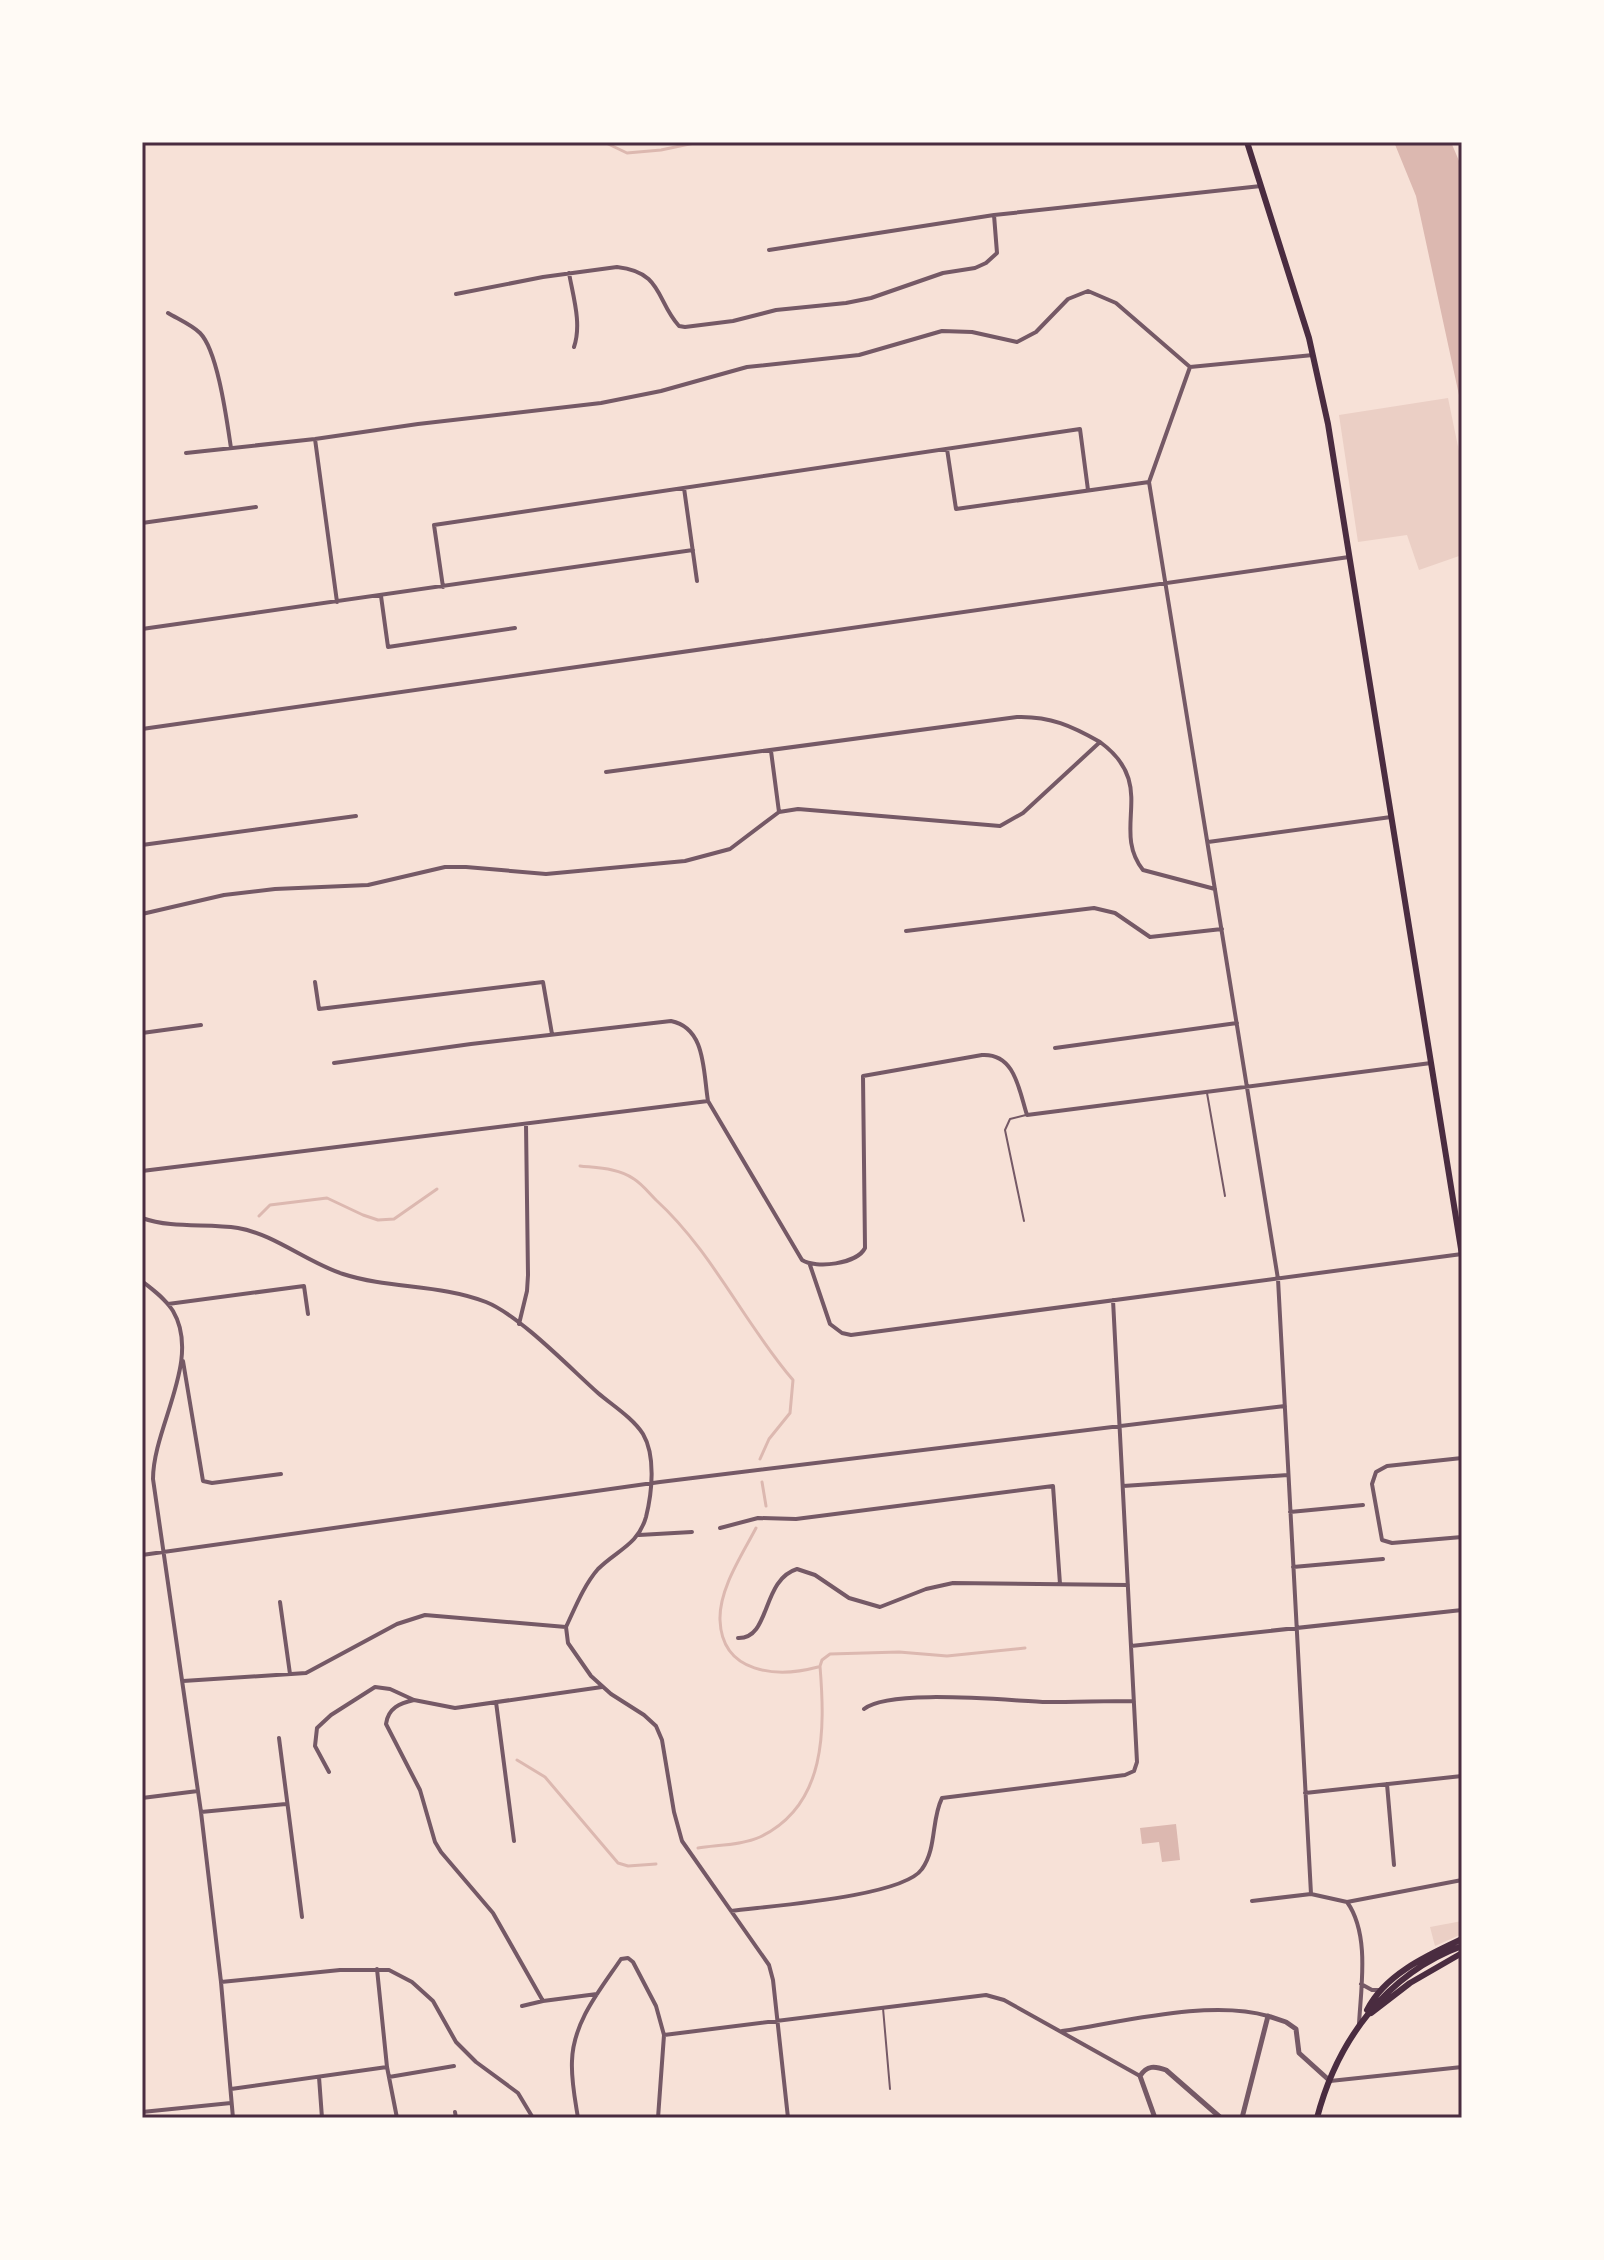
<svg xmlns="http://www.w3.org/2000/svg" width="1604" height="2260" font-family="'Exo 2',sans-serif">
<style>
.green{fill:#ebcfc5}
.water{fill:#dcb8b0}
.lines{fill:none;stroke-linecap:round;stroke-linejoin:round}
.stream{stroke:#dcb8b0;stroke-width:3}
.service{stroke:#755966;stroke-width:2}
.minor{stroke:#755966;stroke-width:4}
.tertiary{stroke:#755966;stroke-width:5}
.secondary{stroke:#4a2c40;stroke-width:6}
.neatline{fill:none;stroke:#4a2c40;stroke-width:3}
</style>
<rect width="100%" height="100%" fill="#f7e1d7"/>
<!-- green -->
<path class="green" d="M 1448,398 L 1462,466 L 1462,555 L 1419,570 L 1407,535 L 1358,542 L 1339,415 Z
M 1462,1921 L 1462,1934 L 1435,1946 L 1430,1927 Z"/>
<!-- water -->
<path class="water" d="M 1394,142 L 1451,142 L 1462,168 L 1462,409 L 1416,196 Z
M 1176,1824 L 1180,1860 L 1162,1862 L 1159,1842 L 1142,1844 L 1140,1828 Z"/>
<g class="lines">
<!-- stream -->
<path class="stream" d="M 604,142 L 627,153 L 661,150 L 699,142
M 580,1166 C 598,1168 618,1168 634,1179 C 642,1184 649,1193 656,1200 C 712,1251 744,1323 793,1380 L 790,1413 L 769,1439 L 760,1459
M 259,1216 L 270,1205 L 327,1198 L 363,1215 L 378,1220 L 394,1219 L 437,1189
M 762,1482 L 766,1506
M 756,1528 C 742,1555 719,1589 720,1620 C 722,1674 777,1678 818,1667
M 517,1760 L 545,1777 L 618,1863 L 628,1866 L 656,1864
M 698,1848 C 716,1845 743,1845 760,1837 C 827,1805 825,1729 820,1666 L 822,1660 L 830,1654 L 899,1652 L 947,1656 L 1025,1648"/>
<!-- service -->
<path class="service" d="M 1207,1093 L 1225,1196
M 1024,1221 L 1005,1130 L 1010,1119 L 1026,1115
M 883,2008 L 890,2089"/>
<!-- minor -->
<path class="minor" d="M 769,250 L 994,215 L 1261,186
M 569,273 C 573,296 582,324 574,347
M 456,294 L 543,277 L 617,267 C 663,272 656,301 679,326 L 685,327 L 733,321 L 776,310 L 846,303 L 871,298 L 943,273 L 975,268 L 986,263 L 997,253 L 994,215
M 168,313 C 178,319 192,325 200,333 C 218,351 227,422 231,448
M 1190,367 L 1149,482 L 1278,1279 L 1311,1894
M 315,439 L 337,602
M 947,449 L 956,509 L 1149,482
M 186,453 L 315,439 L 418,424 L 601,403 L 661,391 L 747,367 L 859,355 L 942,331 L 972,332 L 1017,342 L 1036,332 L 1068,299 L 1088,291 L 1116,303 L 1190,367 L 1313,355
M 684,488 L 697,581
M 142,523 L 256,507
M 443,587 L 434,525 L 1080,429 L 1088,490
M 381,596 L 388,647 L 515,628
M 142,629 L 693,550
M 142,729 L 1349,557
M 771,751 L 779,812
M 606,772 L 1017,717 C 1050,716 1072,726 1100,742
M 1208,842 L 1391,817
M 142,845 L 356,816
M 142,914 L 224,895 L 275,889 L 368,885 L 445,867 L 466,867 L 546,874 L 685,861 L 730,849 L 779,812 L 798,809 L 1000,826 L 1023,813 L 1100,742 C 1159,785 1110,828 1143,870 L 1215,889
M 906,931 L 1094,908 L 1115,913 L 1150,937 L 1222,929
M 315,982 L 319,1009 L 543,982 L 552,1034
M 142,1033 L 201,1025
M 1055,1048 L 1237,1023
M 334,1063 L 471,1044 L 671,1021 C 706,1028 703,1071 708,1101
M 142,1171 L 708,1101 L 802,1260 C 816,1269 857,1264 865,1248 L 863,1076 L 982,1055 C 1015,1053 1019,1090 1027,1115 L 1431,1063
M 142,1218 C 173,1229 206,1223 238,1228 C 274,1234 308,1263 343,1274 C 389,1289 440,1284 486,1302 C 519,1315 570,1368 598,1393 C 612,1405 633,1418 643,1434 C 656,1456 652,1493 646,1517 C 638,1545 617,1550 598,1569 C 584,1585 575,1608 566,1627 L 568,1643 L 591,1676 L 611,1694 L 644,1715 L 656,1726 L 662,1740 L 674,1812 L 682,1841 L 769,1965 L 773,1980 L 788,2118
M 810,1265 L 830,1324 L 842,1333 L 851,1335 L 1462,1254
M 142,1281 C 153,1290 166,1299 173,1311 C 202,1360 153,1427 153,1479 L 201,1812 L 221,1982 L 233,2118
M 168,1304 L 304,1286 L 308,1314
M 519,1324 L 527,1291 L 528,1275 L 526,1124
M 183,1361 L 203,1481 L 212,1483 L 281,1474
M 1462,1458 L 1387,1466 L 1376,1472 L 1372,1484 L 1382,1540 L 1392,1543 L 1462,1537
M 1123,1486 L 1288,1475
M 1290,1512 L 1363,1505
M 720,1528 L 758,1518 L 796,1519 L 1053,1486 L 1060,1584
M 639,1535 L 692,1532
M 142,1555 L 660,1482 L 1285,1406
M 1293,1567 L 1383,1559
M 280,1602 L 290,1674
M 738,1638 C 771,1639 761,1580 797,1569 L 815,1575 L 849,1598 L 880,1607 L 926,1589 L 953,1583 L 1128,1585
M 1131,1646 L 1462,1610
M 183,1681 L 306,1673 L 397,1624 L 425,1615 L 566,1627
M 414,1700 C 400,1703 388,1708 386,1724 L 420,1790 L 435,1842 L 441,1852 L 493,1913 L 543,2001 L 597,1994
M 496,1702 L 514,1841
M 864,1709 C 889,1688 1011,1701 1047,1702 C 1076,1702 1105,1701 1134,1701
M 279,1738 L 302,1917
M 329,1772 L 315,1746 L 317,1728 L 331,1715 L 375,1687 L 390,1689 L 414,1700 L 455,1708 L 602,1687
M 1387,1784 L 1394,1865
M 1305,1793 L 1462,1776
M 142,1798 L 198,1791
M 201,1812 L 286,1804
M 1252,1901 L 1311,1894 L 1347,1902 L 1462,1880
M 1347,1902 C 1370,1934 1361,1987 1359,2024
M 731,1911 C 768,1906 903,1897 922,1869 C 937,1848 931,1820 942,1798 L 1125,1775 L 1134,1771 L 1137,1762 L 1113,1300
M 377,1969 L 387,2067 L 397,2118
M 221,1982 L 340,1970 L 389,1970 L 412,1982 L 433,2001 L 456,2042 L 476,2062 L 518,2093 L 533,2118
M 1361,1984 L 1372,1990 L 1381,1990
M 522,2006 L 543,2001
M 1062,2031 C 1123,2022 1210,1999 1268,2016
M 664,2035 L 986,1995 L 1004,2000 L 1140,2076
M 319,2077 L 322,2118
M 389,2077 L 454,2066
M 1330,2081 L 1462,2067
M 231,2089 L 387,2067
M 142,2112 L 231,2103
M 455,2112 L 456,2118
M 578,2118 C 575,2099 571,2080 572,2061 C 573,2022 600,1990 621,1959 L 628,1958 L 633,1962 L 656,2006 L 664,2035 L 658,2118"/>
<!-- tertiary -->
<path class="tertiary" d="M 1155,2118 L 1140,2076 C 1147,2065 1155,2066 1166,2070 L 1221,2118
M 1242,2118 L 1268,2016 L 1286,2022 L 1296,2029 L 1299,2053 L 1330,2081"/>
<!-- secondary -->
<path class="secondary" d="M 1247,142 L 1309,338 L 1328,424 L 1462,1255
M 1367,2010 C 1385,1974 1428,1955 1462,1939
M 1371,2013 L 1410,1983 L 1462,1953
M 1317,2118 C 1337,2041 1386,1974 1462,1946"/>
</g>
<!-- border -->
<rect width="1604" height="2260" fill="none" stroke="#fffaf5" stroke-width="288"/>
<rect x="144" y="144" width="1316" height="1972" class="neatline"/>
</svg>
